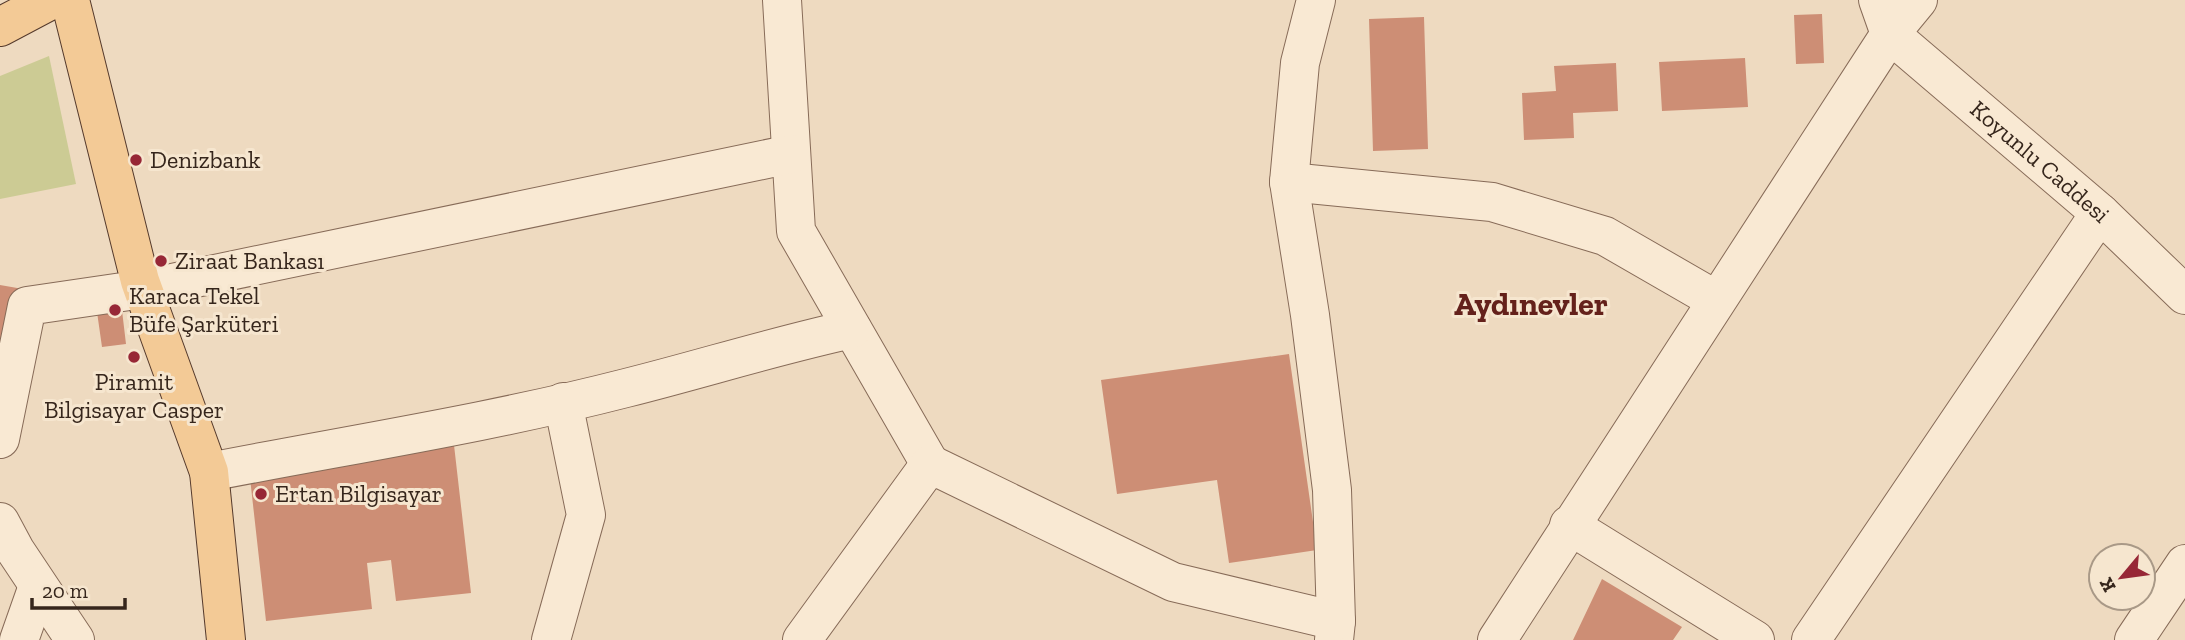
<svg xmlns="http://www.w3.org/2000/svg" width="2185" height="640" font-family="'Zilla Slab',serif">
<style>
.green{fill:#cccb94}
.building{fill:#cd8e75}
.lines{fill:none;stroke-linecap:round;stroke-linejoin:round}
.minor-casing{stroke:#876b58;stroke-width:40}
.major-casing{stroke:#553a2c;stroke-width:40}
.minor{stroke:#f9e9d3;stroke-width:38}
.major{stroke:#f3ca96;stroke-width:38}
.poi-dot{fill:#972736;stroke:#f6e6cf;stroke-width:2.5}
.labels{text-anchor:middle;stroke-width:6;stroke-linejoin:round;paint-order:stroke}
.poi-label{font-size:24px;fill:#36261c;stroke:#f6e6cf;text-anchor:start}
.street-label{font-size:24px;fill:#36261c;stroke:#f6e6cf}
.district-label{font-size:32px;font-weight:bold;fill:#64211b;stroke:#f6e6cf}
</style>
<rect width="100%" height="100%" fill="#eedac0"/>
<!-- green -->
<path class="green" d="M 49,56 L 76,184 L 0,199 L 0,76 Z"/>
<!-- building -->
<path class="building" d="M 1822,14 L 1824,63 L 1796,64 L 1794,15 Z
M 1424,17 L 1428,149 L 1373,151 L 1369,19 Z
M 1745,58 L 1748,107 L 1662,111 L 1659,62 Z
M 1616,63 L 1618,111 L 1573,113 L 1574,138 L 1524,140 L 1522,93 L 1556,91 L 1554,66 Z
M 0,285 L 23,289 L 0,408 Z
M 121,302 L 126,344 L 102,347 L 96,305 Z
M 1289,354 L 1317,550 L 1229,563 L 1217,480 L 1117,494 L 1101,380 Z
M 454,445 L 471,593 L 396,601 L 391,560 L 367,563 L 372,609 L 266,621 L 249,469 Z
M 1602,579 L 1682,627 L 1673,640 L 1573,640 Z"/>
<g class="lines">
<defs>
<g id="minor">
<path d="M 782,0 L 796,231 L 930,464"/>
<path d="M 1316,0 L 1300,63 L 1289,182 L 1310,315 L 1332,490 L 1336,621 L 1334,640"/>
<path id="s1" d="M 1878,0 L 1890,34 L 2100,213 L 2185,295"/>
<path d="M 1289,182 L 1492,202 L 1605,236 L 1716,300"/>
<path d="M 0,439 L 27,306 L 143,289 L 791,154"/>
<path d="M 209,472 C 347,445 490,423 626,388 C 702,369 774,346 852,329"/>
<path d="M 0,522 L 15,550 L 75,640"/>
<path d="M 1569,525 L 1755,640"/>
<path d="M 19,640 L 38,586"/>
<path d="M 551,640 L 586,515 L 563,402"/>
<path d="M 802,640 L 930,464 L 1173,582 L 1336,621"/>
<path d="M 1497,640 L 1890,34 L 1918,0"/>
<path d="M 1811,640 L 2100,213"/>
<path d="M 2134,640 L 2185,564"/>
</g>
<path id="major" d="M 70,0 L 140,281 L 209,472 L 226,640
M 0,27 L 51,0"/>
</defs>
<!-- minor casing -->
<use href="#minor" class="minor-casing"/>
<!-- major casing -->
<use href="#major" class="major-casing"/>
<!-- minor -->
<use href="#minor" class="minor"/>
<!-- major -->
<use href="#major" class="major"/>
</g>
<!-- markers -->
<g class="poi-dot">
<circle cx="136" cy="160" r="7"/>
<circle cx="161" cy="261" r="7"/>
<circle cx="115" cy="310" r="7"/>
<circle cx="134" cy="357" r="7"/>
<circle cx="261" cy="494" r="7"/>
</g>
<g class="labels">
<!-- poi labels -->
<g class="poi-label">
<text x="150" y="168">Denizbank</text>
<text x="175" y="269">Ziraat Bankası</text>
<text x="129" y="304">Karaca Tekel<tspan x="129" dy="28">Büfe Şarküteri</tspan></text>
<text x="134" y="390" text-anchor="middle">Piramit<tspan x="134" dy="28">Bilgisayar Casper</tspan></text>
<text x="275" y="502">Ertan Bilgisayar</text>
</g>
<!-- street labels -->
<g class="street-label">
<text dy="8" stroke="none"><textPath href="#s1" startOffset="233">Koyunlu Caddesi</textPath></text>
</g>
<!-- district labels -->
<g class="district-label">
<text x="1531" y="315">Aydınevler</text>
</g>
</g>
<!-- north arrow -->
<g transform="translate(2122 577) rotate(241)"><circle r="33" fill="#f6e6cf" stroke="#a99987" stroke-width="2"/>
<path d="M0-5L12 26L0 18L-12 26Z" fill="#972736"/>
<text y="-10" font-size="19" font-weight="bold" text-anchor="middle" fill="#36261c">K</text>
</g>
<!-- scale -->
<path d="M32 598v10h93v-10" fill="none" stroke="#36261c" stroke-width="3.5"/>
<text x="42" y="598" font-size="21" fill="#36261c" stroke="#f6e6cf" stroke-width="5" paint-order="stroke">20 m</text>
</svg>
